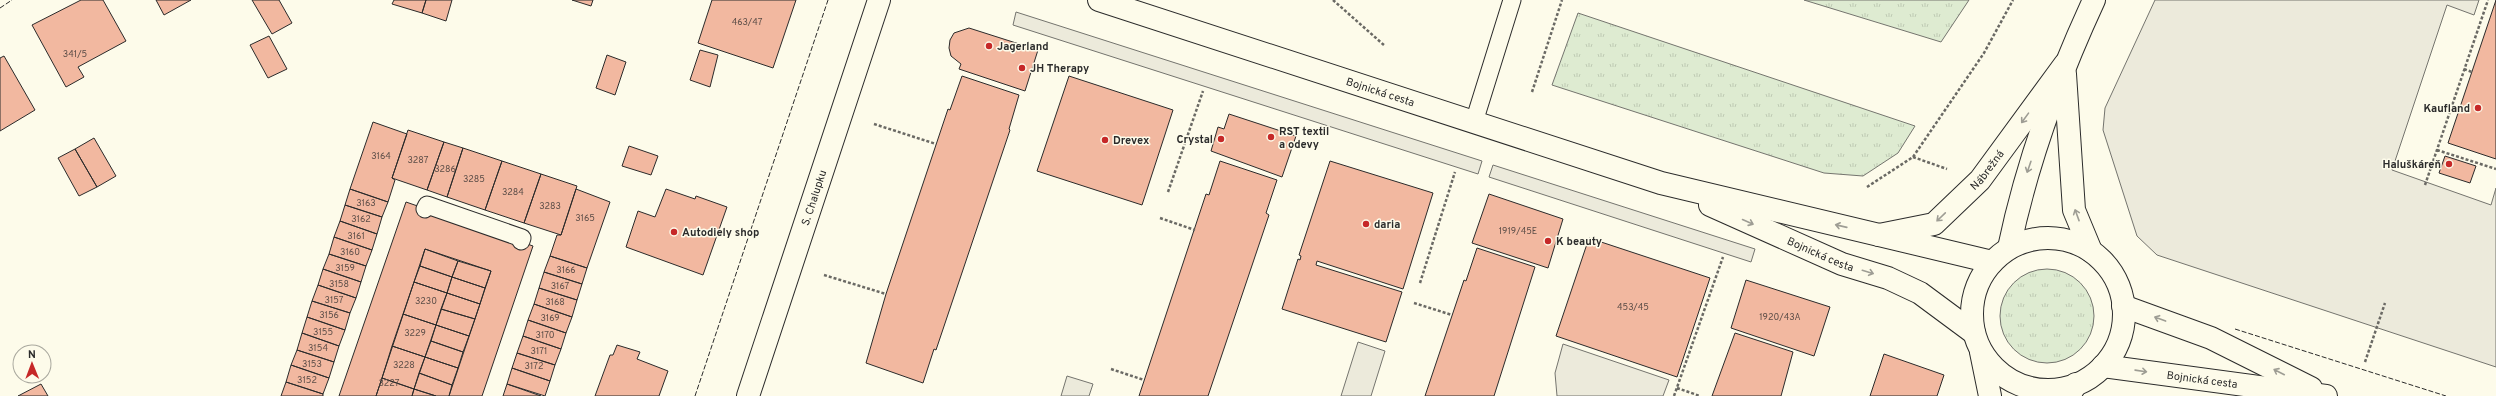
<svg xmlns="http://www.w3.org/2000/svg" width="2496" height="396" font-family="Overpass,sans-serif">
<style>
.grass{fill:url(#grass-tufts);stroke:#74746e}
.parking{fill:#eceadb;stroke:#74746e}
.building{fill:#f2b8a0;stroke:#2b2b2b}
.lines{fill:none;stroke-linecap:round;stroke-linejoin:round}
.service-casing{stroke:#2b2b2b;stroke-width:19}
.minor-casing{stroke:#2b2b2b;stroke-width:24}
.tertiary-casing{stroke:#2b2b2b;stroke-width:24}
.path{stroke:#6a6964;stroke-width:2.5;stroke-dasharray:3 2;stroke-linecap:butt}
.service{stroke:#fdfbea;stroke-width:17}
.minor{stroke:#fdfbea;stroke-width:22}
.tertiary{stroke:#fdfbea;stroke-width:22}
.fence{stroke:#2b2b2b;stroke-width:1;stroke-dasharray:5 2;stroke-linecap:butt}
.oneway{stroke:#9e9d94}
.poi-dot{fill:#c62828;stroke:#fdfbea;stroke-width:1.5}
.labels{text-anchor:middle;stroke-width:3;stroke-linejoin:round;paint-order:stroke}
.number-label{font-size:9px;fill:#5d4e48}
.poi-label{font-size:11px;font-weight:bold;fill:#2b2b2b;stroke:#fdfbea;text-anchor:start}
.street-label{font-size:11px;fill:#2b2b2b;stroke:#fdfbea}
</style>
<defs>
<pattern id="grass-tufts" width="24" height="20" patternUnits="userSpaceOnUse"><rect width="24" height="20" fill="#deebd1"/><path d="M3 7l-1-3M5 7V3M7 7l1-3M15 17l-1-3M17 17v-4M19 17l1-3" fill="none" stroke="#bfcab4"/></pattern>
</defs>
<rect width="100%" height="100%" fill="#fdfbea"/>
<!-- grass -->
<path class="grass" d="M 1804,0 L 1969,0 L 1941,42 Z
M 1578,13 L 1915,126 L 1898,153 L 1863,176 L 1824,173 L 1552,85 Z
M2000 316a47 47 0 1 1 94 0a47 47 0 1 1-94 0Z"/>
<!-- parking -->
<path class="parking" d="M 2155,0 L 2479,0 L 2474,15 L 2447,5 L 2392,170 L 2491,205 L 2496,188 L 2496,367 L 2157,255 L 2137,236 L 2103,130 L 2105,108 Z
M 1016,12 L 1482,161 L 1478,174 L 1013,25 Z
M 1493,165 L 1755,249 L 1751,262 L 1489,177 Z
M 1358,342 L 1385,351 L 1371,396 L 1341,396 Z
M 1563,344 L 1669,380 L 1663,396 L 1557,396 L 1555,373 Z
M 1067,376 L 1093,384 L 1089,396 L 1061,396 Z"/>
<!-- building -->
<path class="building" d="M 81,0 L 103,0 L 126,41 L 78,67 L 84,77 L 66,87 L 32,25 Z
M 156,0 L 191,0 L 164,15 Z
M 252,0 L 279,0 L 292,23 L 272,34 Z
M 394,0 L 426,0 L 422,13 L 392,4 Z
M 426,0 L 452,0 L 446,21 L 422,13 Z
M 572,0 L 593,0 L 591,6 Z
M 712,0 L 796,0 L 773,68 L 698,43 Z
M 2496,0 L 2496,159 L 2448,143 Z
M 969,28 L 1038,50 L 1025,91 L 959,69 L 961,64 L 951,56 L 949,48 L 950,40 L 954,33 Z
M 269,36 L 287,69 L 268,78 L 250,45 Z
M 700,50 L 718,55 L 710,87 L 690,80 Z
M 607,55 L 626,62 L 615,95 L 596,88 Z
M 4,56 L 35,110 L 0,131 L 0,58 Z
M 962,76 L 1019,95 L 1009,129 L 1010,130 L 936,350 L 934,349 L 923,383 L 866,363 L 886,294 L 948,109 L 950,110 Z
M 1069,76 L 1173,110 L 1142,205 L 1037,171 Z
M 1229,114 L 1296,136 L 1282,177 L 1211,151 L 1218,127 L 1224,129 Z
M 373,122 L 407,134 L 392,178 L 395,180 L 388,202 L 350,189 Z
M 408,130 L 444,142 L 427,190 L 392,178 Z
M 94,138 L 116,176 L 97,187 L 75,149 Z
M 444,142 L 463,148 L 447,197 L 427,190 Z
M 629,146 L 658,156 L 651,175 L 622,166 Z
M 463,148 L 502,161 L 485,210 L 447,197 Z
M 75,149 L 97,187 L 79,196 L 58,158 Z
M 2445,156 L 2476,166 L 2470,183 L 2439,173 Z
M 502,161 L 541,174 L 524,223 L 485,210 Z
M 1220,161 L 1277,180 L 1266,213 L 1269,215 L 1208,396 L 1139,396 L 1206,194 L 1209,195 Z
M 1330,161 L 1433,193 L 1403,289 L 1317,261 L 1316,265 L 1402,292 L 1386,342 L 1282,309 L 1298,259 L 1300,260 L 1301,256 L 1299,255 Z
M 541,174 L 577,186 L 561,235 L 524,223 Z
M 350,189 L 388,202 L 382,217 L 345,205 Z
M 576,189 L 610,202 L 587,268 L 550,256 L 557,235 L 561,235 Z
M 666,189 L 695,199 L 696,196 L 727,207 L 703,275 L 626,247 L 638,211 L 655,217 Z
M 1489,194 L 1563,219 L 1548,268 L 1472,243 Z
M 406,202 L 533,246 L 482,396 L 449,396 L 491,271 L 425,249 L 376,396 L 339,396 Z
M 345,205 L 382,217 L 377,234 L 340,221 Z
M 340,221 L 377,234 L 372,250 L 334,237 Z
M 334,237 L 372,250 L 366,266 L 329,254 Z
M 1589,238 L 1710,278 L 1677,377 L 1556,336 Z
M 1477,248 L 1535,267 L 1494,396 L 1425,396 L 1464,280 L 1466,281 Z
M 425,249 L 458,261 L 452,277 L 420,266 Z
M 329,254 L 366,266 L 361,282 L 323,269 Z
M 550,256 L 587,268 L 582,284 L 544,272 Z
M 458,261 L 491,271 L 485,288 L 452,277 Z
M 420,266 L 452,277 L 447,293 L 414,282 Z
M 323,269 L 361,282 L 356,298 L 318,285 Z
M 544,272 L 582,284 L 577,300 L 539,288 Z
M 452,277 L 485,288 L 480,304 L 447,293 Z
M 1746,280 L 1830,307 L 1814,356 L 1731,328 Z
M 414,282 L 447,293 L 436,325 L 403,314 Z
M 318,285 L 356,298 L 350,313 L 312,301 Z
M 539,288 L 577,300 L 572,317 L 534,304 Z
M 447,293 L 480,304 L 475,319 L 441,309 Z
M 312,301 L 350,313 L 345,330 L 307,317 Z
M 534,304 L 572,317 L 566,333 L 528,320 Z
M 441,309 L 475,319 L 469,336 L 436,325 Z
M 403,314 L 436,325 L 425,357 L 392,346 Z
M 307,317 L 345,330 L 339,346 L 302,333 Z
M 528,320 L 566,333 L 561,349 L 523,336 Z
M 436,325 L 469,336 L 463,352 L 431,341 Z
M 302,333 L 339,346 L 334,362 L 297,350 Z
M 1735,333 L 1793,352 L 1781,396 L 1712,396 Z
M 523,336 L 561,349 L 555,365 L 517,353 Z
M 431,341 L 463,352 L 458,368 L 425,357 Z
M 617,345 L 640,352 L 637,359 L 668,371 L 659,396 L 595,396 L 610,355 L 613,355 Z
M 392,346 L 425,357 L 414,389 L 382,378 Z
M 297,350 L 334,362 L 329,378 L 291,365 Z
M 517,353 L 555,365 L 550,381 L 512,368 Z
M 1884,354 L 1944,375 L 1937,396 L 1870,396 Z
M 425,357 L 458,368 L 452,385 L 419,373 Z
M 291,365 L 329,378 L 323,394 L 286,382 Z
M 512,368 L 550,381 L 545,396 L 507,384 Z
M 419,373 L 452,385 L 449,396 L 436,396 L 414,389 Z
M 382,378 L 414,389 L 412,396 L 376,396 Z
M 286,382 L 323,394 L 323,396 L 281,396 Z
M 41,384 L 48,396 L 18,396 Z
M 507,384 L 541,396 L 503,396 Z
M 414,389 L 436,396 L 412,396 Z"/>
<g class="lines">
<defs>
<path id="service" d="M 1474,122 L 1512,0
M 425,209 L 427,205 L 522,238 L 521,241"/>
<g id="minor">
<path d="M 2065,74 L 2074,210 L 2091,251"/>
<path id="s1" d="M 1879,235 L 1934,224 L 1980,180 L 2065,64"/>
<path d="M 2009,248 C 2027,162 2057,80 2094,0"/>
<path d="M 1981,352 L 1990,396"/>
<path id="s2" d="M 748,396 L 879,0"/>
<path d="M 2069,396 L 2076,384"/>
</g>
<g id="tertiary">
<path id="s3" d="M 1099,0 L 1661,183 L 1992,262"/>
<path id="s4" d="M 1710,205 L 1842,264 L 1888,278 L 1920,293 L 1974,333"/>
<circle cx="2048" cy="314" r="76"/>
<path d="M 2123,306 L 2211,338 L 2311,388"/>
<path id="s5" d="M 2103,366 L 2326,396"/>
</g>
</defs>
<!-- service casing -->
<use href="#service" class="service-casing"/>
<!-- minor casing -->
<use href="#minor" class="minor-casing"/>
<!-- tertiary casing -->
<use href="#tertiary" class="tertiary-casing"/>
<!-- path -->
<path class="path" d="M 1333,0 L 1385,46
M 2464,69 L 2472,72
M 1532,92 L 1562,0
M 874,124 L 936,144
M 2437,150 L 2496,169
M 1913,157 L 1947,169
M 2425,185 L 2488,0
M 1867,187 L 1913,157 L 1984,53 L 2013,0
M 1168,192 L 1203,91
M 1160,218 L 1195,230
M 824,275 L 886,294
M 1420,283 L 1455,172
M 1414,303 L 1452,315
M 2365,362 L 2385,303
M 1111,369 L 1144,380
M 1677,388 L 1700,396
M 1674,396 L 1723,257"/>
<!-- service -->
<use href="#service" class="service"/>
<!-- minor -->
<use href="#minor" class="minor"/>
<!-- tertiary -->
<use href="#tertiary" class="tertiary"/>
<!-- fence -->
<path class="fence" d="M 0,8 L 12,0
M 2235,329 L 2446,396
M 695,396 L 828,0"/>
</g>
<!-- one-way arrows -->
<defs><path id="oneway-shaft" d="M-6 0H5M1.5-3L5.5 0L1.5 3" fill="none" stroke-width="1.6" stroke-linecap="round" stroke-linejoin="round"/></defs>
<g class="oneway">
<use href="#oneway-shaft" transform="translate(2025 118) rotate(126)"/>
<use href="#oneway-shaft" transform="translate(2029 167) rotate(109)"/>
<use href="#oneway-shaft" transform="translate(2077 215) rotate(-110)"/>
<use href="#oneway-shaft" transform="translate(1941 217) rotate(136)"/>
<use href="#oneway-shaft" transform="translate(1748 222) rotate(24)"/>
<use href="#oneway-shaft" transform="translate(1841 226) rotate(-167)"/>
<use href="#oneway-shaft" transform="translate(1868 272) rotate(17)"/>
<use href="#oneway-shaft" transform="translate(2160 319) rotate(-160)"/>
<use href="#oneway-shaft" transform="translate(2141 371) rotate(8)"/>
<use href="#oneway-shaft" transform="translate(2279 372) rotate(-153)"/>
</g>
<!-- markers -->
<g class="poi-dot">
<circle cx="989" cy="46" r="4"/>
<circle cx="1022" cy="68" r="4"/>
<circle cx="2478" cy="108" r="4"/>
<circle cx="1271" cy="137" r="4"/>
<circle cx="1221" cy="139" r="4"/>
<circle cx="1105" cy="140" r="4"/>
<circle cx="2449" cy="164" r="4"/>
<circle cx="1366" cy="224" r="4"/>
<circle cx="674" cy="232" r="4"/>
<circle cx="1548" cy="241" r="4"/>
</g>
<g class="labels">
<!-- number labels -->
<g class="number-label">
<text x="747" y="25">463/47</text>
<text x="75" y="57">341/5</text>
<text x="381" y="159">3164</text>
<text x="418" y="163">3287</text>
<text x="445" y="172">3286</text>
<text x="474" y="182">3285</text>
<text x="513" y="195">3284</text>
<text x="366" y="206">3163</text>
<text x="550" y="209">3283</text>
<text x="585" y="221">3165</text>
<text x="361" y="222">3162</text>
<text x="1518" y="234">1919/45E</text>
<text x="356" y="239">3161</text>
<text x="350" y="255">3160</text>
<text x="345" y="271">3159</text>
<text x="566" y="273">3166</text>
<text x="339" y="287">3158</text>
<text x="560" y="289">3167</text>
<text x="334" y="303">3157</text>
<text x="426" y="304">3230</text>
<text x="555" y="305">3168</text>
<text x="1633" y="310">453/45</text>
<text x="329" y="318">3156</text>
<text x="1780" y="320">1920/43A</text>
<text x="550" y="321">3169</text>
<text x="323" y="335">3155</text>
<text x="415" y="336">3229</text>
<text x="545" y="338">3170</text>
<text x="318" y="351">3154</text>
<text x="539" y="354">3171</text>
<text x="312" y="367">3153</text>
<text x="404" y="368">3228</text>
<text x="534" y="369">3172</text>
<text x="307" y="383">3152</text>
<text x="389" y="386">3227</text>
</g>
<!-- poi labels -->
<g class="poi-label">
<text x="997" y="50">Jagerland</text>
<text x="1030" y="72">JH Therapy</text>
<text x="2470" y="112" text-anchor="end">Kaufland</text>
<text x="1279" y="135">RST textil<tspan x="1279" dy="13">a odevy</tspan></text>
<text x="1213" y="143" text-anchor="end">Crystal</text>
<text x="1113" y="144">Drevex</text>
<text x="2441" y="168" text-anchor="end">Haluškáreň</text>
<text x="1374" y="228">daria</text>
<text x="682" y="236">Autodiely shop</text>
<text x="1556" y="245">K beauty</text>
</g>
<!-- street labels -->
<g class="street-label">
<text dy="4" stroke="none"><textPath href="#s3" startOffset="296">Bojnická cesta</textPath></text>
<text dy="4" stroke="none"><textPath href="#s1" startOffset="132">Nábrežná</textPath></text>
<text dy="4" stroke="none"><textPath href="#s2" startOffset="209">S. Chalupku</textPath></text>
<text dy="4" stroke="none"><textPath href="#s4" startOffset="121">Bojnická cesta</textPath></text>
<text dy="4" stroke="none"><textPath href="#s5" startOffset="100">Bojnická cesta</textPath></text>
</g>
</g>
<!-- north arrow -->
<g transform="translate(32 364) rotate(359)"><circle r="19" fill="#fdfbea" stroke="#a9a89e"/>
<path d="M0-3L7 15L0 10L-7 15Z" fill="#c62828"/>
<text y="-6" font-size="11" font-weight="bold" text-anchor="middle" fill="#2b2b2b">N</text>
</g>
</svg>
